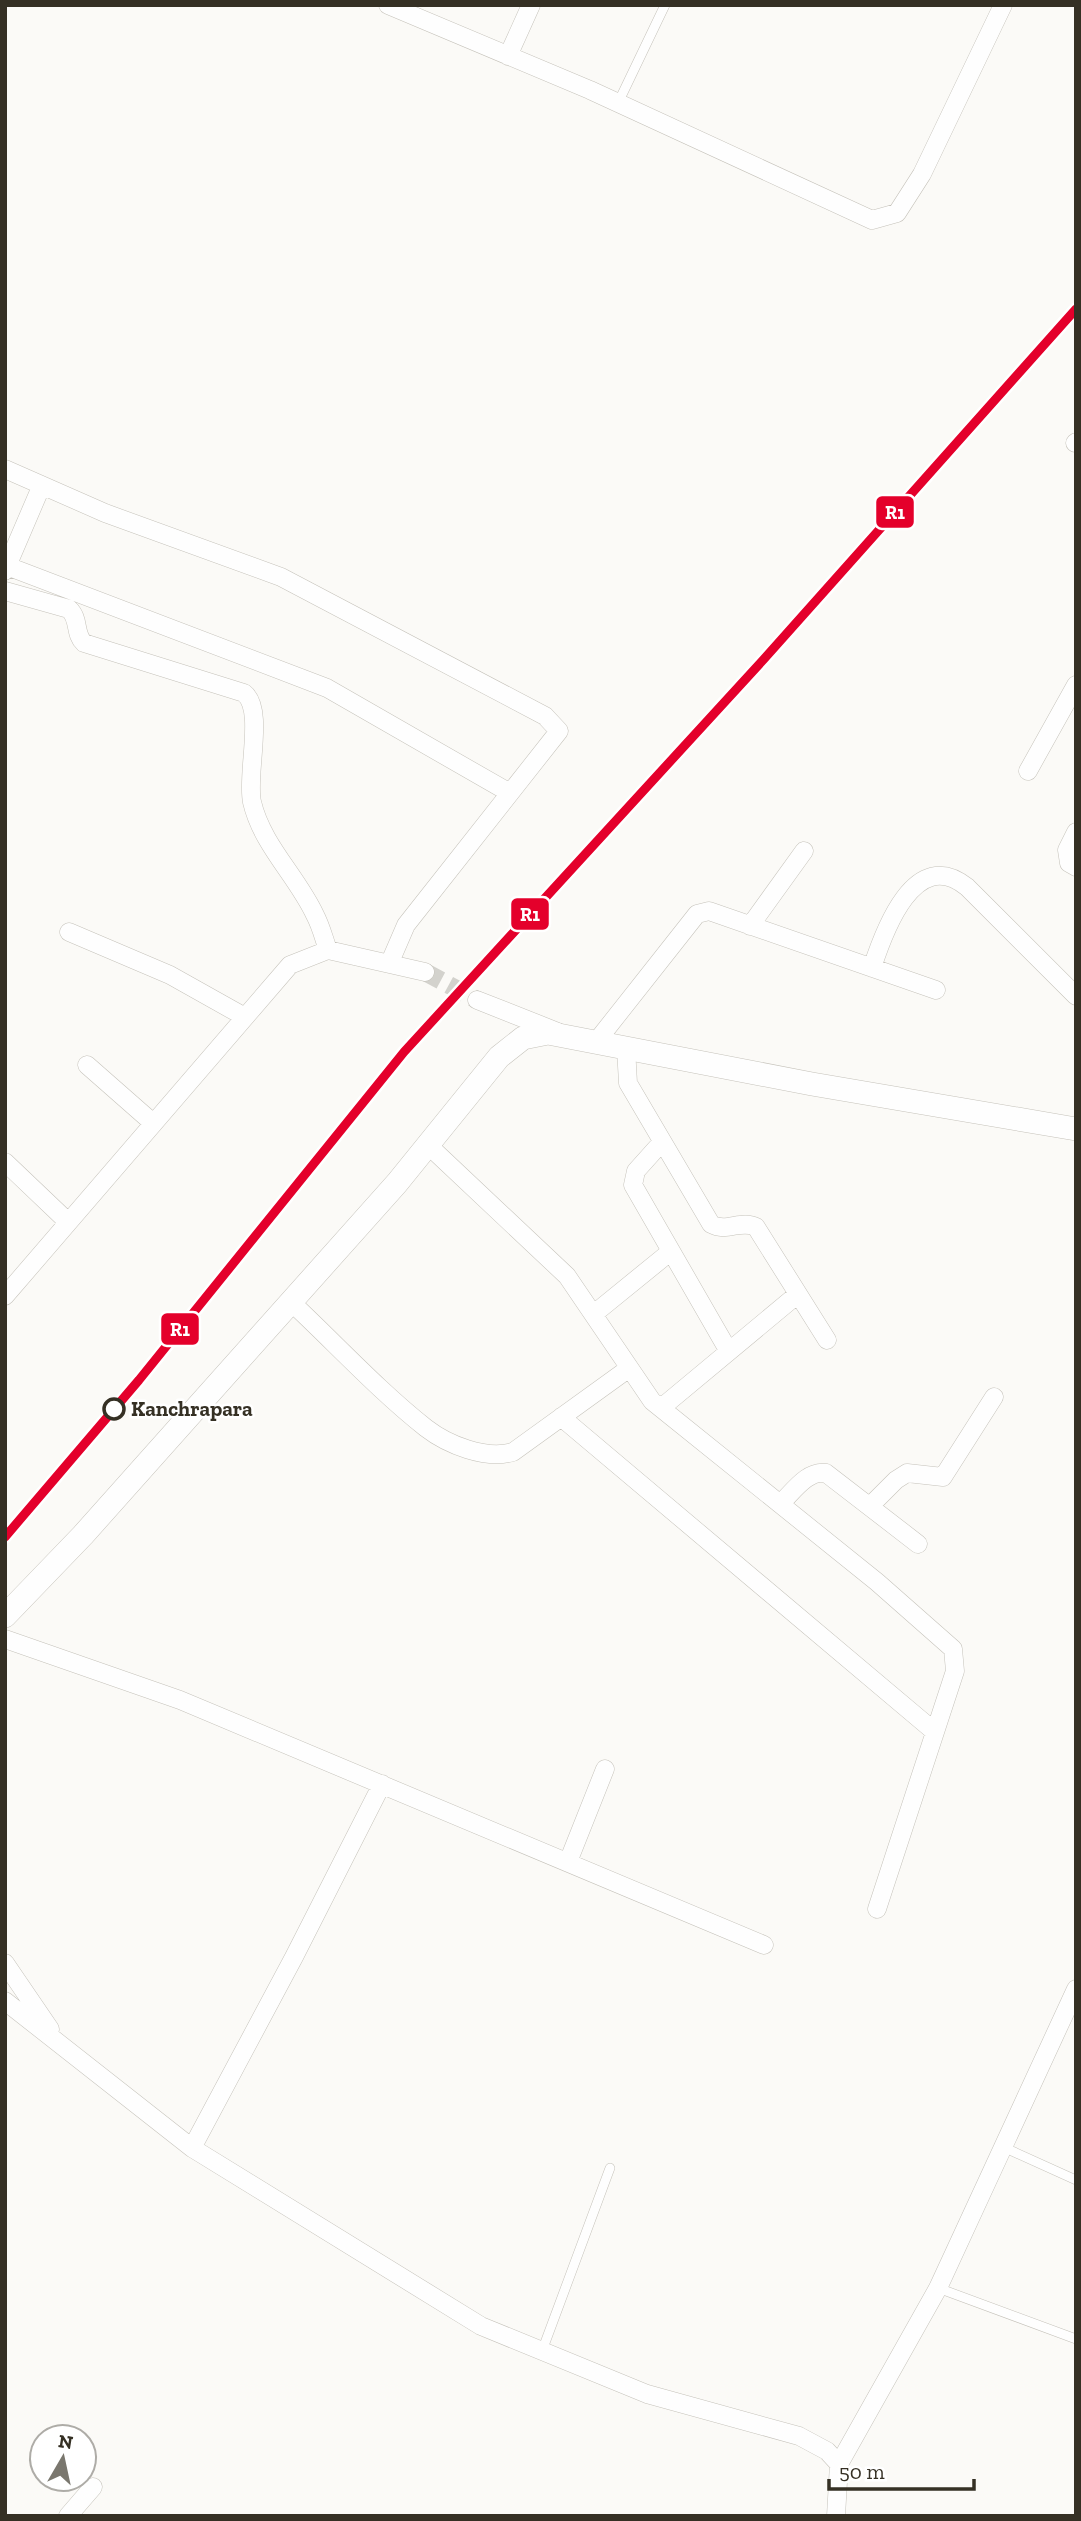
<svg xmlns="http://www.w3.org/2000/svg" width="1081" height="2521" font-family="'Zilla Slab',serif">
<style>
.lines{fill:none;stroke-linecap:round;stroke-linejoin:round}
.minor-tunnel{stroke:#d3d2cd;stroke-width:18;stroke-dasharray:18 9;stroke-linecap:butt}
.service-casing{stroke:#c5c2ba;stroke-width:10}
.minor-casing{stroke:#c5c2ba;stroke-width:19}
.tertiary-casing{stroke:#c5c2ba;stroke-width:24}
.service{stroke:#fefefe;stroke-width:9}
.minor{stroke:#fefefe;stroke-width:18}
.tertiary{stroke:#fefefe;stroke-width:23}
.rail-1-casing{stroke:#fff;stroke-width:14}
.rail-1{stroke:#e4002b;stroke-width:9}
.stop-dot{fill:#fff;stroke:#353024;stroke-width:3.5}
.labels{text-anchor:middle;stroke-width:5;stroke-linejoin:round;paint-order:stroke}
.stop-label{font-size:21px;font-weight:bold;fill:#353024;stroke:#fff;text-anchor:start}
.line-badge{stroke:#fff;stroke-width:2.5}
.badge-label{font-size:19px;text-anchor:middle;font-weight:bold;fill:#fff}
</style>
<rect width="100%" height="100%" fill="#fbfaf7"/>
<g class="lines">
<!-- minor-tunnel -->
<path class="minor-tunnel" d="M 425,972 L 477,1000"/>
<defs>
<path id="service" d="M 618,103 L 665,5
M 1003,2147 L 1076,2180
M 938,2288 L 1076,2339
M 542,2351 L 610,2168"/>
<path id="minor" d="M 388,5 L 590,90 L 872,220 L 897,213 L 922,174 L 1003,5
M 508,56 L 531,5
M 1075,443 L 1076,442
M 5,469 L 105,513 L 281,577 L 545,716 L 559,731 L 406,925 L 390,962
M 7,566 L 327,688 L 510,793
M 5,571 L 41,487
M 5,591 L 69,609 C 80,619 74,634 84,643 L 244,693 C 265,709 246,774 252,802 C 262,845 297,876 315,915 C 321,926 324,939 328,950
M 1028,771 L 1076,685
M 1076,832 L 1067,850 L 1069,863 L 1076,867
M 750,926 L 804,851
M 69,932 L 170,975 L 245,1017
M 872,968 C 884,931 915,845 967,887 L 1076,996
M 477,1000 L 558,1032
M 596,1042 L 697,914 L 709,911 L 936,990
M 626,1048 L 628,1083 L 711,1224 C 727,1233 741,1219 756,1227 L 827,1340
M 87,1065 L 153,1123
M 662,1142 L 636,1171 L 633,1185 L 728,1350
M 428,1145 L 567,1276 L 652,1401 L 877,1582 L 953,1649 L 955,1671 L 877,1909
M 5,1162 L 68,1222
M 5,1296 L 290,965 L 328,950 L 425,972
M 291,1302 C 335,1343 378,1390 426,1428 C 448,1445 486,1460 513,1452 L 628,1369
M 595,1313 L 670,1252
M 661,1408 L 798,1294
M 561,1417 L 935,1732
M 780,1504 C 793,1492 807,1470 826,1473 L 918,1544
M 870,1506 L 896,1480 L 907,1473 L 943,1477 L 994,1397
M 5,1639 L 180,1700 L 764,1945
M 568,1862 L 605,1769
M 5,1963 L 50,2029
M 5,2001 L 192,2148 L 481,2326 L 647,2394 L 799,2436 L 827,2451 L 839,2464 L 836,2516
M 192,2148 L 294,1957 L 382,1784
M 839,2464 L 938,2288 L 1076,1989
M 68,2516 L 93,2487"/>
<path id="tertiary" d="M 5,1616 L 83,1535 L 397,1183 L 499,1057 L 523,1038 L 548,1033 L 812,1084 L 1076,1129"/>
</defs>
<!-- service casing -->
<use href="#service" class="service-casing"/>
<!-- minor casing -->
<use href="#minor" class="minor-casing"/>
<!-- tertiary casing -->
<use href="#tertiary" class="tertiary-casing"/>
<!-- service -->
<use href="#service" class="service"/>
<!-- minor -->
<use href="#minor" class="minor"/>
<!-- tertiary -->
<use href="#tertiary" class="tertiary"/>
<defs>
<path id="rail-1" d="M 5,1537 L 139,1380 L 404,1052 L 764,659 L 1076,309"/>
</defs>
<!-- rail-1 casing -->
<use href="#rail-1" class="rail-1-casing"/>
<!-- rail-1 -->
<use href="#rail-1" class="rail-1"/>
</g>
<!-- markers -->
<circle class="stop-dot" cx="114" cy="1409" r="10"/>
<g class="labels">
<!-- stop labels -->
<g class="stop-label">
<text x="131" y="1416">Kanchrapara</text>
</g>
</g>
<g class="line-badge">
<rect x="875" y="495" width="40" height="34" rx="7" fill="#e4002b"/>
<rect x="510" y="897" width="40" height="34" rx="7" fill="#e4002b"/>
<rect x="160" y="1312" width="40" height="34" rx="7" fill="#e4002b"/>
</g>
<g class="badge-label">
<text x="895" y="519">R1</text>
<text x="530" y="921">R1</text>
<text x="180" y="1336">R1</text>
</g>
<!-- border -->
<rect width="1081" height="2521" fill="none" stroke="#353024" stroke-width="14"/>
<!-- north arrow -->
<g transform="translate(63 2458) rotate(9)"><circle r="33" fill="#ffffff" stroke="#aeaca7" stroke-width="2"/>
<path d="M0-5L12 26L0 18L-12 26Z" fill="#7a776e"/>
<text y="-10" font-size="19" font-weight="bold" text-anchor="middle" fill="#353024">N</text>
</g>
<!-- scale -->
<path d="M829 2479v10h145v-10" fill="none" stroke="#353024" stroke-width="3.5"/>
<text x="839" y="2479" font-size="21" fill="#353024" stroke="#ffffff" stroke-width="5" paint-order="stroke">50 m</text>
</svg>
